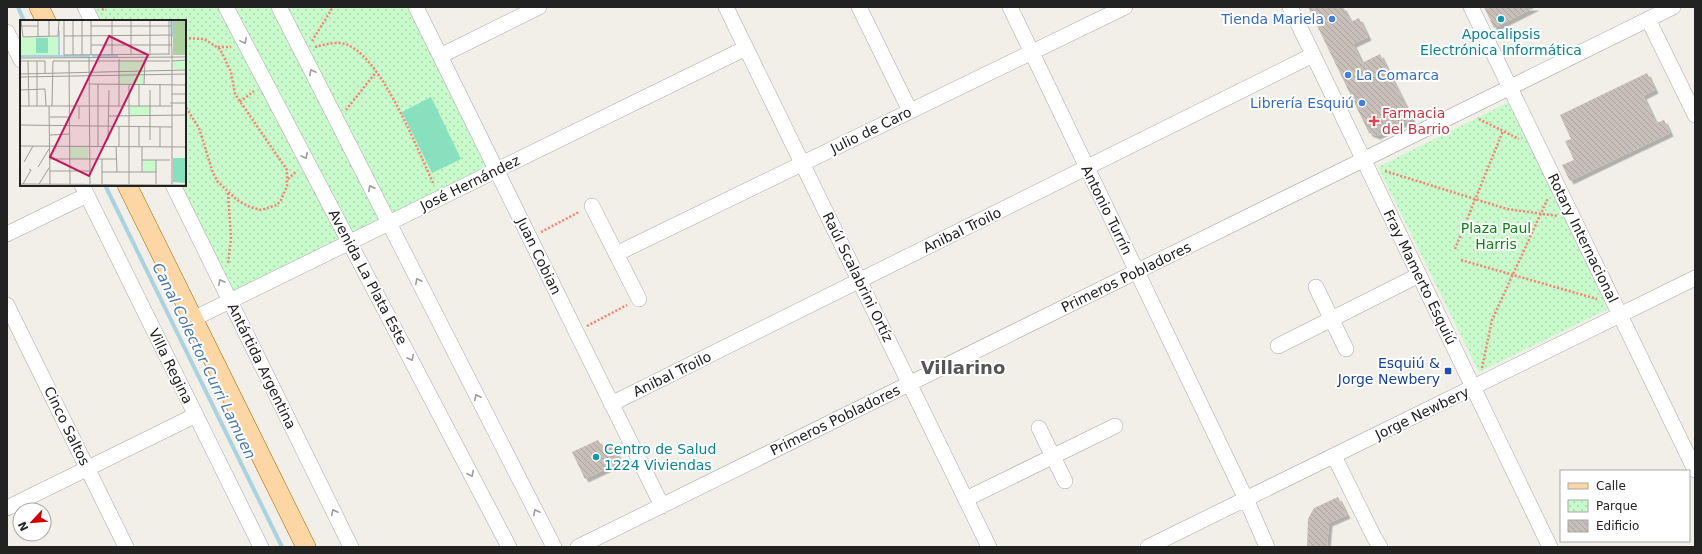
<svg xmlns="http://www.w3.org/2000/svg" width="1702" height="554" font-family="'DejaVu Sans',sans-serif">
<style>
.park{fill:url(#park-dots)}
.pitch{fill:#88e0be}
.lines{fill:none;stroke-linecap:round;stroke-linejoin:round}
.stream{stroke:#aad3df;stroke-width:4}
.building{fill:url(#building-back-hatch);filter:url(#shadow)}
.minor-casing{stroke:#a9a9a9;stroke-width:16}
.major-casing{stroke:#a06b00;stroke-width:20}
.path{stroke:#fa8072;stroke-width:2.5;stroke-dasharray:2 2;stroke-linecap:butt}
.minor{stroke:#fff;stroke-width:15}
.major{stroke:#fcd6a4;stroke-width:19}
.oneway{stroke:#9c9c9c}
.shop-dot{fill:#3f7fe0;stroke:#fff;stroke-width:1.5}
.culture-dot{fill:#0f9aa8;stroke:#fff;stroke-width:1.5}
.health-dot{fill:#e0444e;stroke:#fff;stroke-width:1.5}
.transit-dot{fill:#1a4fb4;stroke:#fff;stroke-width:1.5}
.labels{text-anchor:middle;stroke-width:4;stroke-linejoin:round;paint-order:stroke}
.shop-label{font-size:14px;fill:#366cbe;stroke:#fff;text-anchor:end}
.culture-label{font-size:14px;fill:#0d838f;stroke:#fff}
.health-label{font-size:14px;fill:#be3a42;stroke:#fff;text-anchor:start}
.street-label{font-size:14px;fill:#222;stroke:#fff}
.park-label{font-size:14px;fill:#0c8416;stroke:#fff}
.transit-label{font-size:14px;fill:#164399;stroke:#fff;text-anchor:end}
.water-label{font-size:15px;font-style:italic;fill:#4a7aab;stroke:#fff}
.district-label{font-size:18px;font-weight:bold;fill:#555;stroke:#fff}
.inset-river{fill:none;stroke:#aad3df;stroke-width:2}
.inset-road{fill:none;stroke:#9f9d99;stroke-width:1}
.view{fill:#c2185b;fill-opacity:0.15;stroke:#c2185b;stroke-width:2}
.inset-edge{fill:none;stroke:#222;stroke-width:2}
</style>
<defs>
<pattern id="park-dots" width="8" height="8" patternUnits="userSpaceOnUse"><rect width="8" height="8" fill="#c8facc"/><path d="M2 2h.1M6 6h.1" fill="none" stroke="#acd6af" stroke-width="1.8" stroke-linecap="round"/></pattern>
<pattern id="building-back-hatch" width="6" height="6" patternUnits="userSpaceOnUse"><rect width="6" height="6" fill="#c7bfb8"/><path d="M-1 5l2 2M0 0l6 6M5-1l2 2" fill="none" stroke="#aba49e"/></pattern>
<filter id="shadow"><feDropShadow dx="3.5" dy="3.5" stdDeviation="0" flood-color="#0004"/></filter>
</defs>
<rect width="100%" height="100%" fill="#f2efe9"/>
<!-- park -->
<path class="park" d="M 99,7 L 409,7 L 488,168 L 233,292 L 180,185 L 185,185 L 185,21 L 100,21 L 95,9 Z
M 1513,100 L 1614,306 L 1479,372 L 1378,167 Z"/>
<!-- pitch -->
<path class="pitch" d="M 431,97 L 461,159 L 432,173 L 402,112 Z"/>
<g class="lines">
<!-- stream -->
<path class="stream" d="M 18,7 L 24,21
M 105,185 L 282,547"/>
</g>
<!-- building -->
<path class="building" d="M 1308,7 L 1343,7 L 1351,22 L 1359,18 L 1368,37 L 1353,44 L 1362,63 L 1380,54 L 1412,119 L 1377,136 L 1369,133 Z
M 1484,7 L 1536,7 L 1494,28 Z
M 1647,73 L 1655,90 L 1643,96 L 1656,123 L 1664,120 L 1670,133 L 1570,181 L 1562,165 L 1574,160 L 1565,141 L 1571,139 L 1560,115 Z
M 598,440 L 604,450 L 613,446 L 621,462 L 585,479 L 572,452 Z
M 1338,497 L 1347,515 L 1329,523 L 1327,547 L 1307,547 L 1308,519 L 1314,508 Z"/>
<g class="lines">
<defs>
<path id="minor" d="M 85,7 L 92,21
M 226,7 L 509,547
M 279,7 L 554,547
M 416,7 L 662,506
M 726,7 L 989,547
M 859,7 L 910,111
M 1010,7 L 1246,499 L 1267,547
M 1290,7 L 1550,547
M 1471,7 L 1695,470
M 1648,19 L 1695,115
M 7,32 L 21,60
M 440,56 L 539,7
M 82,185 L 261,547
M 173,185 L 351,547
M 592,206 L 639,299
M 7,234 L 87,195
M 616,254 L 1125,7
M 1316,287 L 1346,349
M 7,305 L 126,547
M 193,319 L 746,48
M 1278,346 L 1419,275
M 611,404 L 1313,55
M 1039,428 L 1065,481
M 1334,456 L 1374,537 L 1380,547
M 966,499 L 1115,426
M 7,508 L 196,415
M 578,547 L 1673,7
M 1148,547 L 1695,278"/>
<path id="major" d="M 39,7 L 46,21
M 127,185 L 306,547"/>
</defs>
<!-- minor casing -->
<use href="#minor" class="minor-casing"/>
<!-- major casing -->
<use href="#major" class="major-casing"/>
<!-- path -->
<path class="path" d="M 102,10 L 106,7
M 185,38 L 204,39 L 220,49 L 231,72 L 235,94 L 287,170 L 287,186 L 281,200 L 277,205 L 261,210 L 250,207 L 237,200 L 217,181 L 212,170 L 199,128 L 185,106
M 312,41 L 333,7
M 218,47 L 231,47
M 315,47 C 327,44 339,40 350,46 C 384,63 418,151 434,185
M 240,102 L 254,91
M 346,110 L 376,72
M 1479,119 L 1519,139
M 1385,171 L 1507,209 L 1558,216
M 288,179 L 297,171
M 228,193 L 231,238 L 228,264
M 541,232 L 579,212
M 1455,249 L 1503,131
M 1461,260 L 1597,299
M 587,326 L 627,305
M 1482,368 L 1492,320 L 1548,198"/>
<!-- minor -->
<use href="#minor" class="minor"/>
<!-- major -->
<use href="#major" class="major"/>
</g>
<!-- one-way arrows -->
<defs><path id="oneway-chevron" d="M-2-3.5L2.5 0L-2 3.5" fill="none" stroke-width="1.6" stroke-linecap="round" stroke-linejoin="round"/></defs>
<g class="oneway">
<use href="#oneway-chevron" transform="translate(244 41) rotate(62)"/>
<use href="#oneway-chevron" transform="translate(312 72) rotate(-117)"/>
<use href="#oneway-chevron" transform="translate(305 156) rotate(62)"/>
<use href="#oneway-chevron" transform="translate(371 188) rotate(-117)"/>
<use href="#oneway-chevron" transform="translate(418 281) rotate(-117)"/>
<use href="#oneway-chevron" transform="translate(221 282) rotate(-116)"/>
<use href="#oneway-chevron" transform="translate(411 358) rotate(63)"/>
<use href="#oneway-chevron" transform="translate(477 397) rotate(-117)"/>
<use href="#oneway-chevron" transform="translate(471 474) rotate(63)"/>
<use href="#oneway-chevron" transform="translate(334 512) rotate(-116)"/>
<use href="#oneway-chevron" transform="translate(536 512) rotate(-117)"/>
</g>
<!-- markers -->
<g class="shop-dot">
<circle cx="1332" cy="19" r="4"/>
<circle cx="1348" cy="75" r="4"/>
<circle cx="1362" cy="103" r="4"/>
</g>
<g class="culture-dot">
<circle cx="1501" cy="19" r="4"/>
<circle cx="596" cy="457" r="4"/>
</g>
<path class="health-dot" d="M1372 115h4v4h4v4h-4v4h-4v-4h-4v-4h4z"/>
<rect class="transit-dot" x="1444" y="367" width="8" height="8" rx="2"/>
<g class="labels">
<!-- shop labels -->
<g class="shop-label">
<text x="1324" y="24">Tienda Mariela</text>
<text x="1356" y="80" text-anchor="start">La Comarca</text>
<text x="1354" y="108">Librería Esquiú</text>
</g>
<!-- culture labels -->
<g class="culture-label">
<text x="1501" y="39">Apocalipsis<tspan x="1501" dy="16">Electrónica Informática</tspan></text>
<text x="604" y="454" text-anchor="start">Centro de Salud<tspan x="604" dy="16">1224 Viviendas</tspan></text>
</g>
<!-- health labels -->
<g class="health-label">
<text x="1382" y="118">Farmacia<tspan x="1382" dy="16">del Barrio</tspan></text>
</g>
<!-- street labels -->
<g class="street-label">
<text transform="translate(871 130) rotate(-26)" y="5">Julio de Caro</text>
<text transform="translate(470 183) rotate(-26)" y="5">José Hernández</text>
<text transform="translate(1107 210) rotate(64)" y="5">Antonio Turrín</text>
<text transform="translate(962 230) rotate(-26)" y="5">Anibal Troilo</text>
<text transform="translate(1583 238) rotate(64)" y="5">Rotary Internacional</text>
<text transform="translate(539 256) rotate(64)" y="5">Juan Cobian</text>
<text transform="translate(368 277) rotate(62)" y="5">Avenida La Plata Este</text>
<text transform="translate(858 277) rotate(64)" y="5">Raúl Scalabrini Ortíz</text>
<text transform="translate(1126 277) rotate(-26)" y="5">Primeros Pobladores</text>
<text transform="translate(1420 277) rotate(64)" y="5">Fray Mamerto Esquiú</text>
<text transform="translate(171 366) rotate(64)" y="5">Villa Regina</text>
<text transform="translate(262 366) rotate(64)" y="5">Antártida Argentina</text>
<text transform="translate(672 374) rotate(-26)" y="5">Anibal Troilo</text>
<text transform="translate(1422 413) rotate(-26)" y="5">Jorge Newbery</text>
<text transform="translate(835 420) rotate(-26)" y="5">Primeros Pobladores</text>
<text transform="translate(67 426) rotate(64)" y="5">Cinco Saltos</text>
</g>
<!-- park labels -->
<g class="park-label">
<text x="1496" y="233">Plaza Paul<tspan x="1496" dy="16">Harris</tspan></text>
</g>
<!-- transit labels -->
<g class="transit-label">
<text x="1440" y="368">Esquiú &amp;<tspan x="1440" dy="16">Jorge Newbery</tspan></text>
</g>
<!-- water labels -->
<g class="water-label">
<text transform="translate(204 361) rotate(64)" y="5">Canal Colector Curri Lamuen</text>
</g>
<!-- district labels -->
<g class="district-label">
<text x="963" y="374">Villarino</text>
</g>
</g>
<!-- overview -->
<g transform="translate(20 20)">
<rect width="166" height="166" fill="#f2efe9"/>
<path d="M 153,0 L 166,0 L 166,35 L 153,35 Z" fill="#add19e"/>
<path d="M 40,17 L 39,36 L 0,36 L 0,18 ZM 99,41 L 124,41 L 124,64 L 99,64 ZM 153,41 L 166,41 L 166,49 L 153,49 ZM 109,86 L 130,86 L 130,96 L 109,96 ZM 50,127 L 68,127 L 68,139 L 50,139 ZM 123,140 L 136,140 L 136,152 L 123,152 Z" fill="#c8facc"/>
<path d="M 16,18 L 28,18 L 28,33 L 16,33 ZM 153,138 L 166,138 L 166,163 L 153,162 Z" fill="#88e0be"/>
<path class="inset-river" d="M 152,17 L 152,0M 0,36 L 70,36M 39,36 L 39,11M 72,36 L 98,36"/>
<path class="inset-road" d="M 1,0 L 3,17 L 38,16 L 39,0M 29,0 L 29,16M 44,0 L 44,35 L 149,34M 53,0 L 53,35M 62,0 L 62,35M 71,0 L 71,35M 92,0 L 92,34M 130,0 L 130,34M 149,0 L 149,35M 151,0 L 152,37M 1,6 L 18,6M 71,6 L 151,6M 18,16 L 18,0M 44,16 L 151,15M 71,25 L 152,25M 111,34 L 111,0M 152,37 L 152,166M 0,38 L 166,37M 69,38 L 70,166M 99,39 L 99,86M 0,41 L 25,41 L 25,53M 8,41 L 9,86M 17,41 L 17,86M 33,41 L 150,41M 49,41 L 50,166M 152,41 L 166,40M 0,54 L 166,50M 0,57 L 166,54M 69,64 L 166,65M 78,64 L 78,126M 109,64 L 109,165M 119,64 L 119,86M 124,64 L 125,41M 140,64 L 140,86M 0,70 L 25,69 L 26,86M 130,70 L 130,120M 152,74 L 166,74M 150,83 L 166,83M 0,86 L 152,86M 29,86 L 30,166M 32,86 L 33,41M 59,86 L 59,99M 89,96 L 166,95M 30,97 L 49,97M 0,105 L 152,107M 140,107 L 140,127M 30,115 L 49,114M 88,120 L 89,70M 0,126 L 166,127M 96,126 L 97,152M 99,126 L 99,106M 119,126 L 119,107M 122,126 L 122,152M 30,139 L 96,139M 82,139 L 82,164M 122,140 L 150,140M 136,140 L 136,164M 4,142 L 13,126M 18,147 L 29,129M 30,151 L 69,151M 82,152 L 136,152M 0,164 L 166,165M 3,164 L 11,150 L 9,149M 19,164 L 29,148"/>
<path class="view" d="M 89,16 L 128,35 L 69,156 L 30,137 Z"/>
<rect width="166" height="166" class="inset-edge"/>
</g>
<!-- border -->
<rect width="1702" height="554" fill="none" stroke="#222222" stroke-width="16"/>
<!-- legend -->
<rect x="1560" y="470" width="130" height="72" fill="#ffffff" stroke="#a7a7a7"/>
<rect x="1568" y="483" width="20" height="6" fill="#fcd6a4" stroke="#a7a7a7"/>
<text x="1596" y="490" font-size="12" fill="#222222">Calle</text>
<rect x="1568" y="500" width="20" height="12" fill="url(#park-dots)" stroke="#a7a7a7"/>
<text x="1596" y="510" font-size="12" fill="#222222">Parque</text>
<rect x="1568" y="520" width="20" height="12" fill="url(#building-back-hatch)" stroke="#a7a7a7"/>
<text x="1596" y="530" font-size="12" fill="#222222">Edificio</text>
<!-- north arrow -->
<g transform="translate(32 522) rotate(244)"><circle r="19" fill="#ffffff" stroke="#a7a7a7"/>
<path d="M0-3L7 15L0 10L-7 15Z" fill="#d40000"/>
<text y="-6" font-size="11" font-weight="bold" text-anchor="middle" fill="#222222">N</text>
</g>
</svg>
